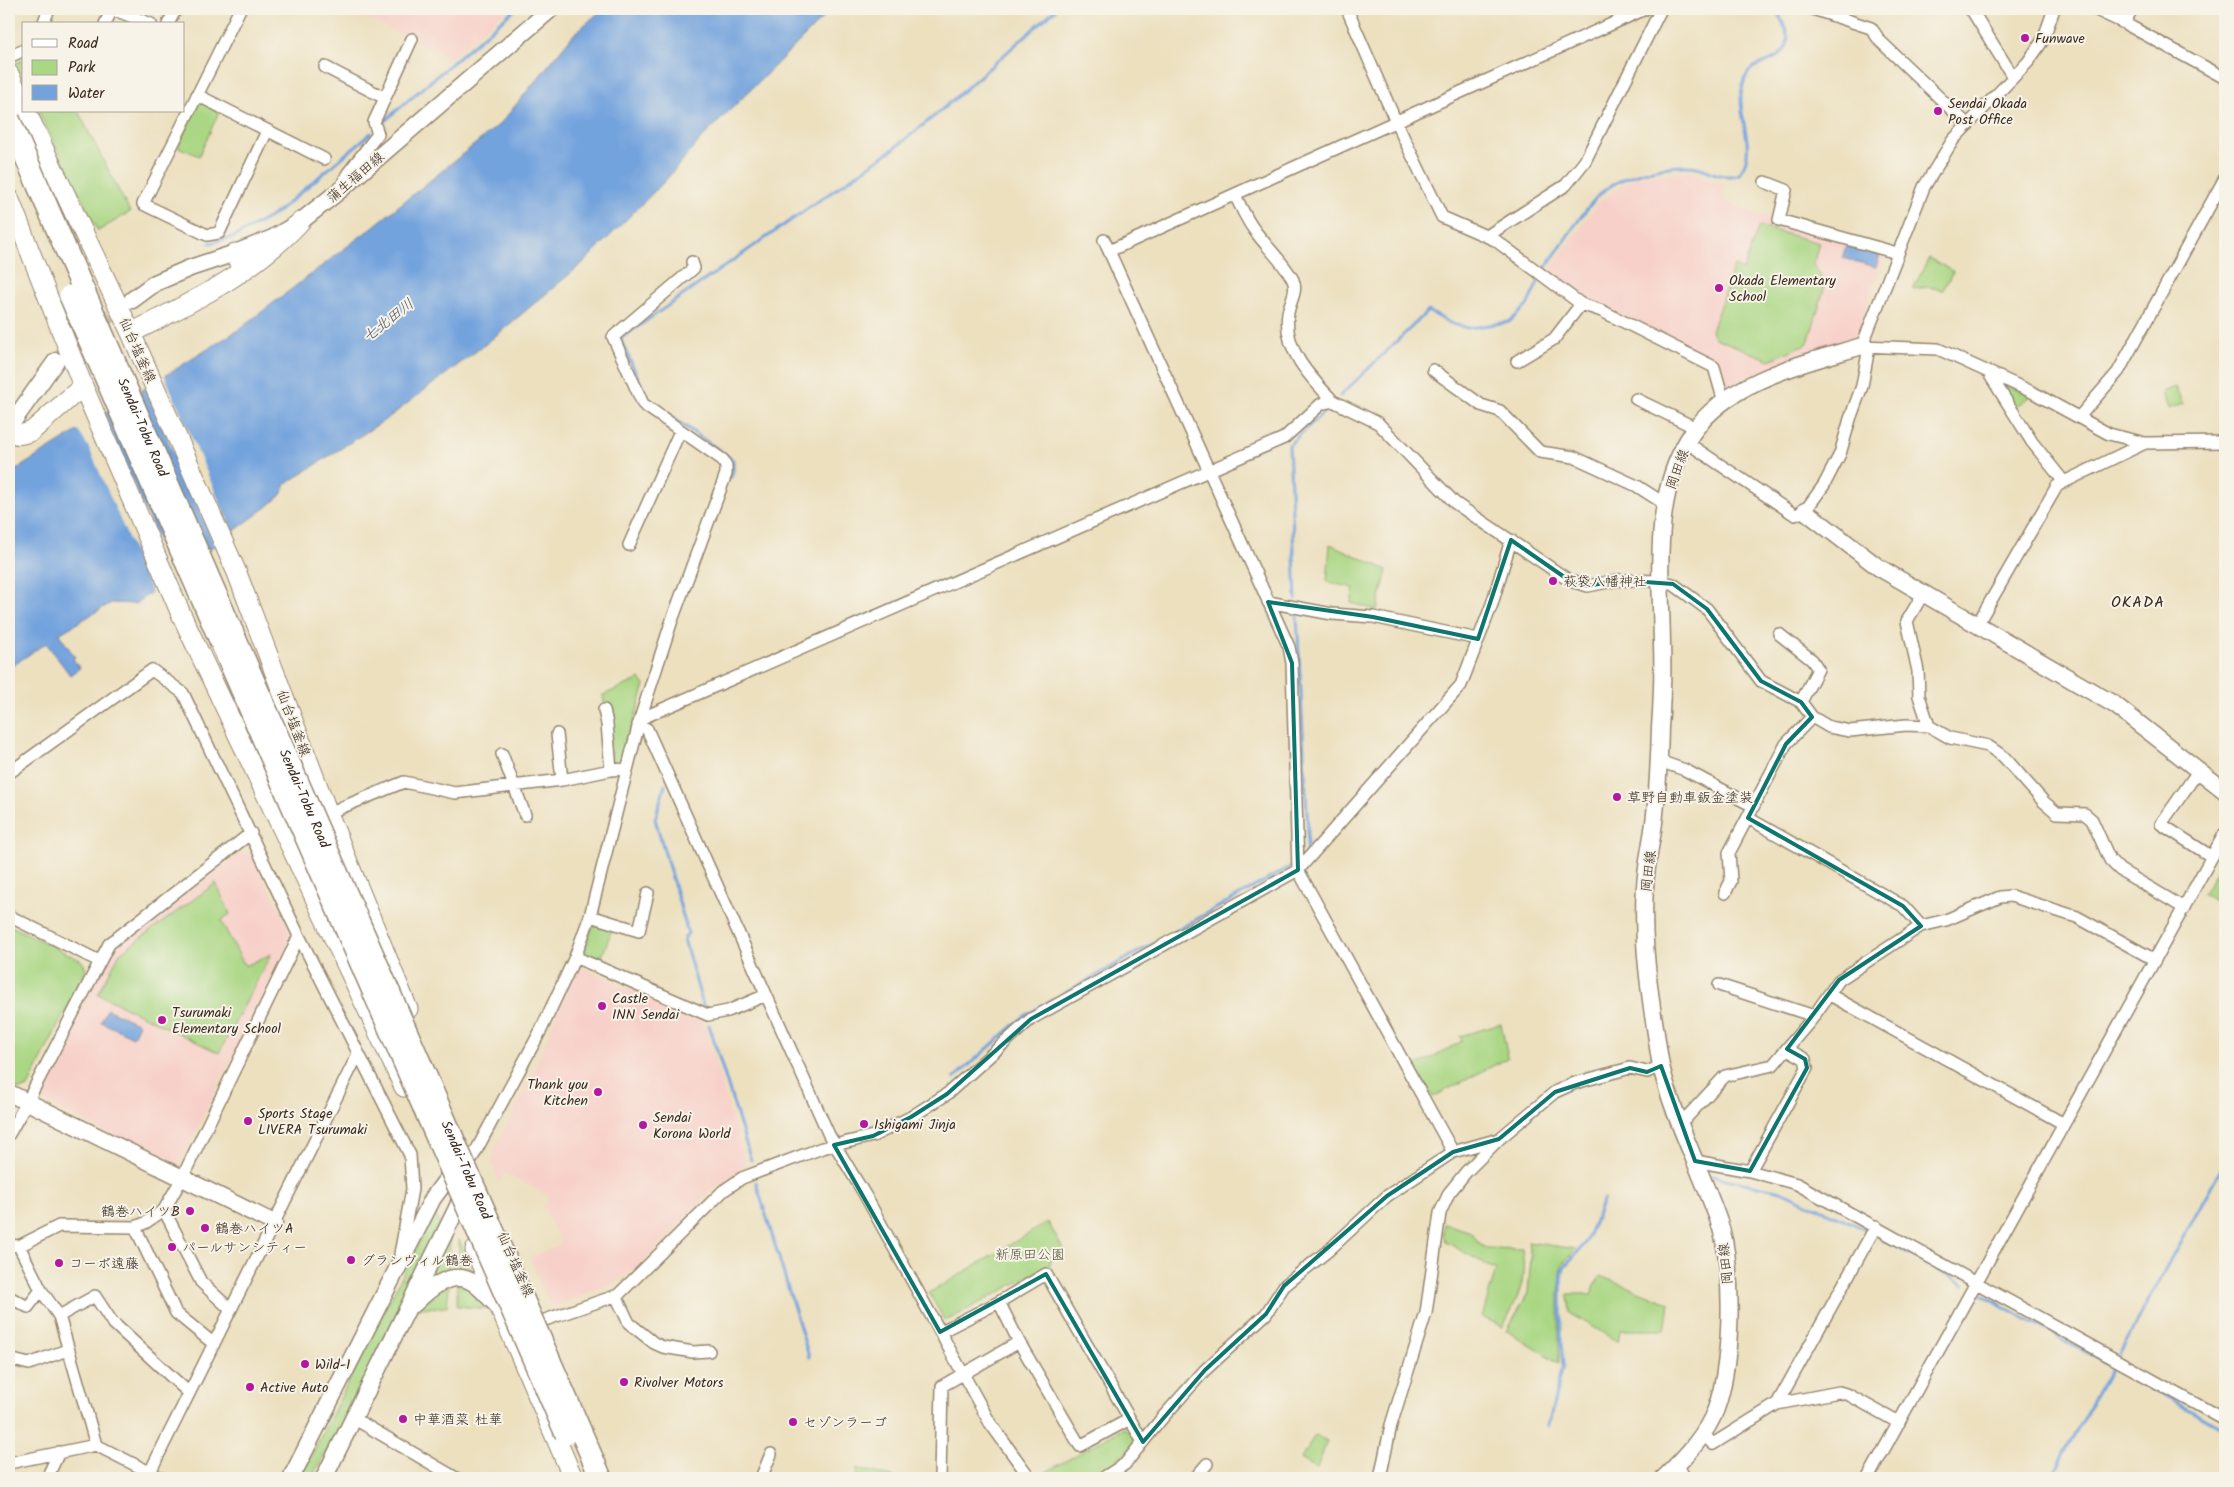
<svg xmlns="http://www.w3.org/2000/svg" width="2234" height="1487" font-family="Kalam,'Klee One',sans-serif">
<style>
.built{fill:#f7d1c9}
.green{fill:#aad784;stroke:#728051}
.water{fill:#73a3dd;stroke:#57667e}
.pier{fill:#ece0bf}
.lines{fill:none;stroke-linecap:round;stroke-linejoin:round}
.stream{stroke:#73a3dd;stroke-width:3}
.secondary-tunnel{stroke:#c9bc9f;stroke-width:16;stroke-dasharray:16 8;stroke-linecap:butt}
.street-casing{stroke:#94856e;stroke-width:14}
.secondary-casing{stroke:#94856e;stroke-width:19}
.primary-casing{stroke:#94856e;stroke-width:21}
.street{stroke:#fff;stroke-width:11}
.secondary{stroke:#fff;stroke-width:16}
.primary{stroke:#fff;stroke-width:19}
.highway-bridge-casing{stroke:#94856e;stroke-width:24;stroke-linecap:butt}
.highway-bridge{stroke:#fff;stroke-width:21}
.marked{fill:none;stroke:#0f766e;stroke-width:4;stroke-linejoin:round}
.poi-dot{fill:#b5179e;stroke:#f7f3e8;stroke-width:2}
.labels{text-anchor:middle;stroke-width:4;stroke-linejoin:round;paint-order:stroke}
.poi-label{font-size:14px;fill:#3b2a1e;stroke:#f7f3e8;text-anchor:start}
.street-label{font-size:14px;fill:#3b2a1e;stroke:#f7f3e8}
.park-label{font-size:14px;fill:#575538;stroke:#f7f3e8}
.water-label{font-size:15px;font-style:italic;fill:#4f5461;stroke:#f7f3e8}
.quarter-label{font-size:16px;letter-spacing:1px;fill:#3b2a1e;stroke:#f7f3e8}
</style>
<rect width="100%" height="100%" fill="#f7f3e8"/>
<filter id="ink" filterUnits="userSpaceOnUse"><feTurbulence type="fractalNoise" baseFrequency=".02" numOctaves="2"/><feDisplacementMap in="SourceGraphic" scale="10" xChannelSelector="R" yChannelSelector="G"/><feConvolveMatrix kernelMatrix="1 2 1 2 8 2 1 2 1" color-interpolation-filters="sRGB"/></filter>
<filter id="wash" filterUnits="userSpaceOnUse"><feTurbulence type="fractalNoise" baseFrequency=".0096" numOctaves="4" result="noise"/><feDisplacementMap in="SourceGraphic" scale="20" xChannelSelector="R" yChannelSelector="G"/><feGaussianBlur stdDeviation="1.12" result="paint"/><feColorMatrix in="noise" values="0 0 0 0 0 0 0 0 0 0 0 0 0 0 0 0 0 1.4 0 .05"/><feComposite in="paint" operator="in"/></filter>
<g filter="url(#wash)">
<rect width="100%" height="100%" fill="#ece0bf"/>
<!-- built -->
<path class="built" d="M 348,9 L 508,9 L 450,58 Z
M 1690,171 L 1725,185 L 1723,200 L 1772,220 L 1772,225 L 1885,253 L 1857,336 L 1749,376 L 1726,389 L 1720,366 L 1603,306 L 1585,301 L 1545,276 L 1598,203 L 1606,196 L 1636,177 Z
M 242,852 L 252,855 L 292,934 L 182,1160 L 173,1165 L 46,1103 L 40,1092 L 110,949 Z
M 581,967 L 703,1021 L 746,1165 L 710,1191 L 642,1264 L 620,1280 L 556,1306 L 549,1303 L 530,1258 L 561,1244 L 544,1207 L 549,1196 L 504,1173 L 500,1182 L 492,1163 L 494,1151 L 533,1073 L 575,968 Z"/>
<!-- green -->
<path class="green" d="M 24,60 L 24,84 L 13,64 Z
M 199,101 L 219,112 L 199,156 L 178,147 Z
M 38,111 L 78,111 L 130,212 L 98,231 Z
M 1759,226 L 1819,243 L 1813,265 L 1826,282 L 1808,343 L 1770,360 L 1715,338 L 1711,331 L 1734,266 L 1743,270 Z
M 1929,258 L 1953,271 L 1943,290 L 1929,287 L 1913,289 Z
M 2005,385 L 2031,395 L 2014,409 L 2003,390 Z
M 2175,387 L 2183,404 L 2168,409 L 2162,392 Z
M 1330,544 L 1387,570 L 1377,610 L 1351,603 L 1354,588 L 1327,582 Z
M 640,679 L 645,685 L 621,762 L 613,763 L 603,695 Z
M 2217,870 L 2225,875 L 2225,907 L 2203,894 Z
M 216,883 L 230,914 L 221,921 L 245,966 L 271,954 L 219,1053 L 98,994 L 120,953 Z
M 599,924 L 612,929 L 600,962 L 587,957 L 584,951 L 592,928 Z
M 9,925 L 82,961 L 86,969 L 28,1087 L 19,1090 L 9,1085 Z
M 1501,1024 L 1508,1058 L 1433,1097 L 1415,1067 L 1462,1041 L 1460,1036 Z
M 434,1213 L 440,1224 L 341,1428 L 311,1478 L 300,1478 Z
M 1048,1222 L 1064,1251 L 1049,1261 L 1051,1264 L 950,1319 L 944,1319 L 929,1293 Z
M 1444,1223 L 1471,1232 L 1478,1242 L 1487,1248 L 1522,1249 C 1527,1283 1518,1297 1503,1327 L 1482,1317 L 1496,1270 L 1446,1242 L 1443,1234 Z
M 448,1237 L 450,1242 L 448,1273 L 423,1285 Z
M 459,1240 L 478,1280 L 459,1275 Z
M 1528,1242 L 1576,1249 L 1562,1265 L 1559,1292 L 1559,1363 L 1507,1331 L 1528,1293 L 1531,1258 Z
M 1600,1276 L 1669,1303 L 1665,1330 L 1620,1330 L 1618,1342 L 1570,1313 L 1568,1294 L 1591,1294 Z
M 449,1284 L 447,1307 L 417,1308 Z
M 457,1284 C 470,1285 483,1298 488,1309 L 457,1306 Z
M 1124,1428 L 1133,1434 L 1135,1445 L 1095,1478 L 1037,1477 Z
M 1315,1435 L 1327,1441 L 1317,1469 L 1301,1459 Z
M 857,1468 L 897,1478 L 856,1478 Z"/>
<!-- water -->
<path class="water" d="M 603,9 L 832,9 L 701,139 L 665,181 L 583,263 L 487,343 L 388,418 L 286,484 L 281,495 L 267,507 L 135,604 L 111,603 L 59,634 L 75,657 L 73,659 L 80,668 L 70,675 L 46,643 L 9,668 L 9,474 L 238,330 L 374,226 L 501,123 L 574,34 Z
M 1846,246 L 1880,255 L 1876,267 L 1842,258 Z
M 107,1009 L 139,1024 L 133,1037 L 101,1022 Z"/>
<!-- pier -->
<path class="pier" d="M 164,374 L 234,535 L 216,548 L 145,386 Z
M 102,413 L 175,579 L 153,595 L 89,448 L 77,429 Z"/>
<g class="lines">
<!-- stream -->
<path class="stream" d="M 381,124 L 515,9
M 210,243 L 234,237 L 275,214 L 371,133
M 1543,271 C 1561,247 1577,219 1597,197 C 1616,176 1661,165 1689,166 C 1709,166 1717,182 1740,174 C 1742,169 1745,164 1746,160 C 1753,132 1730,104 1748,73 C 1751,67 1759,65 1764,63 C 1798,50 1789,35 1776,9
M 1340,396 L 1428,311 L 1452,324 L 1468,328 L 1509,322 L 1527,306 L 1538,282
M 731,477 L 733,470 L 733,460 L 649,401 L 620,339 L 892,150 L 938,113 L 1056,9
M 1296,599 L 1289,445 L 1328,408
M 1297,615 L 1308,832 L 1306,855
M 651,704 L 659,678
M 665,785 L 655,819 L 688,933 L 684,939 L 704,1009
M 709,1025 L 751,1160
M 954,1078 L 1026,1015 L 1295,864
M 1712,1176 L 1781,1191 L 1865,1229
M 756,1182 L 809,1357
M 1878,1236 L 1963,1284
M 1982,1294 L 2225,1429
M 2119,1354 L 2225,1161
M 1548,1426 L 1563,1366 L 1561,1341 L 1561,1283 L 1564,1267 L 1585,1244 L 1604,1199
M 2050,1478 L 2113,1365"/>
</g>
</g>
<g filter="url(#ink)">
<g class="lines">
<!-- secondary-tunnel -->
<path class="secondary-tunnel" d="M 61,356 L 89,330 L 129,301"/>
<defs>
<path id="street" d="M 240,9 L 143,204 L 207,235 L 219,233 L 267,131
M 1347,9 L 1396,122 L 1442,217 L 1495,240 L 1581,304 L 1602,311 L 1714,367 L 1724,402
M 1813,9 L 1871,28 L 1880,41 L 1968,125
M 1969,9 L 1973,12 L 2013,77
M 2054,9 L 2043,40 L 2028,62 L 1953,140 L 1924,187 L 1862,346 L 1938,349 L 2032,392 L 2109,434 L 2145,443 L 2225,442
M 2094,9 L 2124,23 L 2225,78
M 2124,23 L 2132,9
M 43,24 L 49,9
M 105,24 L 112,9 L 151,24
M 168,24 L 176,9
M 9,57 L 24,50
M 325,67 L 385,98
M 197,95 L 324,159
M 1765,182 L 1786,190 L 1779,220 L 1897,253
M 343,183 L 348,173 L 378,134 L 374,122 L 412,39
M 1235,195 C 1241,207 1247,221 1255,231 C 1266,246 1285,264 1293,280 C 1298,291 1290,301 1288,313 C 1283,349 1309,376 1333,401
M 1487,236 L 1566,185 L 1585,161 L 1661,9
M 1104,240 L 1289,647 L 1292,663 L 1298,870 L 1453,1152
M 1109,251 L 1645,9
M 1517,361 L 1554,339 L 1581,304
M 1433,370 L 1481,405 L 1500,411 L 1540,452 L 1574,457 L 1637,486 L 1665,504
M 1636,399 L 1696,428
M 2079,417 L 2118,372 L 2225,178
M 1686,442 L 1795,515 L 1805,511 L 1824,485 L 1840,454 L 1850,419 L 1862,386 L 1869,347
M 2064,482 L 2145,443
M 629,545 L 680,431
M 1923,594 L 1907,621 L 1918,671 L 1919,696 L 1929,726
M 1268,602 L 1332,614 L 1373,617 L 1478,639
M 1978,623 L 2057,486 L 2064,482 L 2032,442 L 1988,372
M 1779,634 L 1812,660 L 1818,669 L 1801,702
M 604,710 L 607,724 L 611,770
M 640,719 L 1284,438 L 1321,404 L 1333,401 L 1378,423 L 1455,503 L 1570,581 L 1588,586 L 1618,580 L 1661,581 L 1673,584 L 1707,609 L 1761,681 L 1801,702 L 1812,717 L 1829,727 L 1850,731 L 1906,725 L 1929,726 L 1950,738 L 1988,746 L 2004,757 L 2044,802 L 2057,813 L 2085,814 L 2092,820 L 2110,860 L 2120,870 L 2184,908
M 638,725 L 647,729 L 829,1135 L 865,1195 L 990,1423 L 1030,1478
M 557,734 L 562,780
M 502,754 L 525,815
M 1659,761 L 1685,770 L 1753,806
M 2199,770 L 2161,824 L 2212,857
M 9,773 L 152,670 L 183,693 L 299,936 L 410,1155 L 412,1189 L 400,1254
M 328,813 L 404,782 L 455,793 L 562,780 L 611,770 L 627,769
M 1748,818 L 1903,906 L 1921,926
M 1725,893 L 1731,881 L 1729,853 L 1786,744 L 1812,717
M 9,916 L 99,961
M 590,916 L 639,931 L 648,893
M 575,957 L 708,1015 L 728,1011 L 766,995
M 1719,985 L 1814,1016
M 1830,995 L 2064,1124
M 1677,1117 L 1687,1117 L 1725,1076 L 1773,1065 L 1811,1020 L 1839,980 L 1921,926 L 1946,920 L 2000,897 L 2011,896 L 2077,917 L 2155,960
M 9,1134 L 27,1102 L 109,944 L 251,833
M 1695,1161 L 1750,1171 L 1797,1184 L 2225,1420
M 470,1162 L 541,1030 L 575,957 L 590,916 L 640,719 L 671,623 L 726,474 L 726,467 L 723,460 L 643,404 L 613,337 L 694,268 L 692,262
M 1750,1171 L 1807,1068 L 1805,1059 L 1787,1049
M 164,1210 L 201,1282 L 230,1309
M 135,1227 L 176,1313 L 214,1344
M 9,1245 L 19,1246 L 59,1226 L 135,1227 L 145,1223 L 164,1210 L 182,1178 L 299,936
M 19,1246 L 41,1290 L 59,1316 L 96,1445
M 616,1296 L 629,1323 L 654,1343 L 663,1347 L 693,1352 L 709,1351
M 9,1297 L 28,1307 L 41,1290
M 59,1316 L 95,1296 L 112,1322 L 189,1393
M 542,1321 L 618,1295 L 723,1191 L 742,1178 L 822,1148 L 873,1136 L 911,1117 L 947,1094 L 1031,1019 L 1298,870 L 1461,685 L 1492,604 L 1511,540
M 940,1332 L 999,1302 L 1046,1274 L 1143,1442
M 1019,1342 L 1080,1446 L 1130,1419
M 9,1359 L 29,1364 L 67,1350
M 1777,1404 L 1876,1226
M 353,1418 L 456,1478
M 1703,1434 L 1713,1444 L 1777,1404 L 1839,1392 L 1849,1395 L 1899,1423
M 9,1463 L 96,1445 L 161,1478
M 1677,1465 L 1685,1478
M 47,1478 L 59,1452
M 147,1478 L 358,1054
M 761,1478 L 771,1454
M 940,1478 L 942,1386 L 1019,1342 L 999,1302
M 1103,1478 L 1125,1464 L 1163,1417 L 1205,1370 L 1266,1314 L 1284,1286 L 1329,1250 L 1387,1196 L 1453,1152 L 1499,1139 L 1555,1092 L 1575,1083 L 1630,1068 L 1647,1072 L 1661,1066
M 1195,1478 L 1207,1464
M 1380,1478 L 1391,1425 L 1426,1313 L 1440,1213 L 1449,1193 L 1466,1172 L 1498,1140
M 1868,1478 L 2225,833"/>
<path id="secondary" d="M 132,300 L 155,283 L 190,268 L 235,253 L 273,238 L 300,222 L 339,191 L 551,9
M 9,427 L 56,361
M 1805,511 L 1878,567 L 2115,705 L 2225,791
M 9,1093 L 274,1223
M 414,1304 C 429,1289 453,1267 475,1284 C 483,1290 490,1299 498,1306
M 291,1478 L 433,1198 L 447,1179 L 462,1168
M 324,1478 L 458,1206 L 463,1189
M 1664,1478 C 1682,1460 1701,1441 1712,1418 C 1733,1377 1735,1266 1719,1222 C 1701,1170 1674,1120 1661,1066 C 1658,1049 1656,1032 1653,1015 C 1647,973 1642,930 1645,887 C 1646,868 1650,849 1653,830 C 1658,796 1659,762 1660,728 C 1662,700 1663,672 1662,644 C 1661,575 1651,492 1693,432 C 1731,379 1803,364 1862,346"/>
<path id="primary" d="M 9,74 L 24,106
M 26,111 L 131,333 L 237,573 L 328,813 L 408,1009
M 9,198 L 83,386 L 181,614 L 404,1087
M 235,253 L 240,265 L 240,273
M 131,333 C 192,302 253,273 300,222
M 9,431 C 17,437 24,434 32,431 L 83,386
M 475,1250 L 573,1478"/>
</defs>
<!-- street casing -->
<use href="#street" class="street-casing"/>
<!-- secondary casing -->
<use href="#secondary" class="secondary-casing"/>
<!-- primary casing -->
<use href="#primary" class="primary-casing"/>
<!-- street -->
<use href="#street" class="street"/>
<!-- secondary -->
<use href="#secondary" class="secondary"/>
<!-- primary -->
<use href="#primary" class="primary"/>
<defs>
<g id="highway-bridge">
<path id="s1" d="M 9,119 L 601,1478"/>
<path d="M 70,296 L 566,1434"/>
</g>
</defs>
<!-- highway-bridge casing -->
<use href="#highway-bridge" class="highway-bridge-casing"/>
<!-- highway-bridge -->
<use href="#highway-bridge" class="highway-bridge"/>
</g>
</g>
<!-- marked area -->
<path class="marked" d="M 1511,540 L 1570,581 L 1588,586 L 1618,580 L 1673,584 L 1707,609 L 1761,681 L 1801,702 L 1812,717 L 1786,744 L 1748,818 L 1903,906 L 1921,926 L 1839,980 L 1787,1049 L 1805,1059 L 1807,1068 L 1750,1171 L 1695,1161 L 1661,1066 L 1647,1072 L 1630,1068 L 1555,1092 L 1499,1139 L 1453,1152 L 1387,1196 L 1284,1286 L 1266,1314 L 1205,1370 L 1143,1442 L 1046,1274 L 940,1332 L 834,1145 L 873,1136 L 911,1117 L 947,1094 L 1031,1019 L 1298,870 L 1292,663 L 1268,602 L 1373,617 L 1478,639 Z"/>
<!-- markers -->
<g class="poi-dot">
<circle cx="2025" cy="38" r="5"/>
<circle cx="1938" cy="111" r="5"/>
<circle cx="1719" cy="288" r="5"/>
<circle cx="1553" cy="581" r="5"/>
<circle cx="1617" cy="797" r="5"/>
<circle cx="602" cy="1006" r="5"/>
<circle cx="162" cy="1020" r="5"/>
<circle cx="598" cy="1092" r="5"/>
<circle cx="248" cy="1121" r="5"/>
<circle cx="864" cy="1124" r="5"/>
<circle cx="643" cy="1125" r="5"/>
<circle cx="190" cy="1211" r="5"/>
<circle cx="205" cy="1228" r="5"/>
<circle cx="172" cy="1247" r="5"/>
<circle cx="351" cy="1260" r="5"/>
<circle cx="59" cy="1263" r="5"/>
<circle cx="305" cy="1364" r="5"/>
<circle cx="624" cy="1382" r="5"/>
<circle cx="250" cy="1387" r="5"/>
<circle cx="403" cy="1419" r="5"/>
<circle cx="793" cy="1422" r="5"/>
</g>
<g class="labels">
<!-- poi labels -->
<g class="poi-label">
<text x="2035" y="43">Funwave</text>
<text x="1948" y="108">Sendai Okada<tspan x="1948" dy="16">Post Office</tspan></text>
<text x="1729" y="285">Okada Elementary<tspan x="1729" dy="16">School</tspan></text>
<text x="1563" y="586">萩袋八幡神社</text>
<text x="1627" y="802">草野自動車鈑金塗装</text>
<text x="612" y="1003">Castle<tspan x="612" dy="16">INN Sendai</tspan></text>
<text x="172" y="1017">Tsurumaki<tspan x="172" dy="16">Elementary School</tspan></text>
<text x="588" y="1089" text-anchor="end">Thank you<tspan x="588" dy="16">Kitchen</tspan></text>
<text x="258" y="1118">Sports Stage<tspan x="258" dy="16">LIVERA Tsurumaki</tspan></text>
<text x="653" y="1122">Sendai<tspan x="653" dy="16">Korona World</tspan></text>
<text x="874" y="1129">Ishigami Jinja</text>
<text x="180" y="1216" text-anchor="end">鶴巻ハイツB</text>
<text x="215" y="1233">鶴巻ハイツA</text>
<text x="182" y="1252">パールサンシティー</text>
<text x="361" y="1265">グランヴィル鶴巻</text>
<text x="69" y="1268">コーポ遠藤</text>
<text x="315" y="1369">Wild-1</text>
<text x="634" y="1387">Rivolver Motors</text>
<text x="260" y="1392">Active Auto</text>
<text x="413" y="1424">中華酒菜 杜華</text>
<text x="803" y="1427">セゾンラーゴ</text>
</g>
<!-- street labels -->
<g class="street-label">
<text transform="translate(355 177) rotate(-40)" y="5">蒲生福田線</text>
<text transform="translate(138 350) rotate(66)" y="5">仙台塩釜線</text>
<text dy="5" stroke="none"><textPath href="#s1" startOffset="336">Sendai-Tobu Road</textPath></text>
<text transform="translate(1677 469) rotate(-70)" y="5">岡田線</text>
<text transform="translate(294 723) rotate(69)" y="5">仙台塩釜線</text>
<text dy="5" stroke="none"><textPath href="#s1" startOffset="741">Sendai-Tobu Road</textPath></text>
<text transform="translate(1648 871) rotate(-83)" y="5">岡田線</text>
<text dy="5" stroke="none"><textPath href="#s1" startOffset="1146">Sendai-Tobu Road</textPath></text>
<text transform="translate(516 1264) rotate(66)" y="5">仙台塩釜線</text>
<text transform="translate(1725 1264) rotate(-96)" y="5">岡田線</text>
</g>
<!-- park labels -->
<g class="park-label">
<text x="1030" y="1259">新原田公園</text>
</g>
<!-- water labels -->
<g class="water-label">
<text transform="translate(388 320) rotate(-38)" y="5">七北田川</text>
</g>
<!-- quarter labels -->
<g class="quarter-label">
<text x="2138" y="607">OKADA</text>
</g>
</g>
<!-- margin -->
<rect width="2234" height="1487" fill="none" stroke="#f7f3e8" stroke-width="30"/>
<!-- legend -->
<rect x="22" y="22" width="162" height="90" fill="#f7f3e8" stroke="#aca397"/>
<rect x="32" y="39" width="25" height="8" fill="#ffffff" stroke="#aca397"/>
<text x="68" y="48" font-size="15" fill="#3b2a1e">Road</text>
<rect x="32" y="60" width="25" height="15" fill="#aad784" stroke="#aca397"/>
<text x="68" y="72" font-size="15" fill="#3b2a1e">Park</text>
<rect x="32" y="85" width="25" height="15" fill="#73a3dd" stroke="#aca397"/>
<text x="68" y="98" font-size="15" fill="#3b2a1e">Water</text>
</svg>
